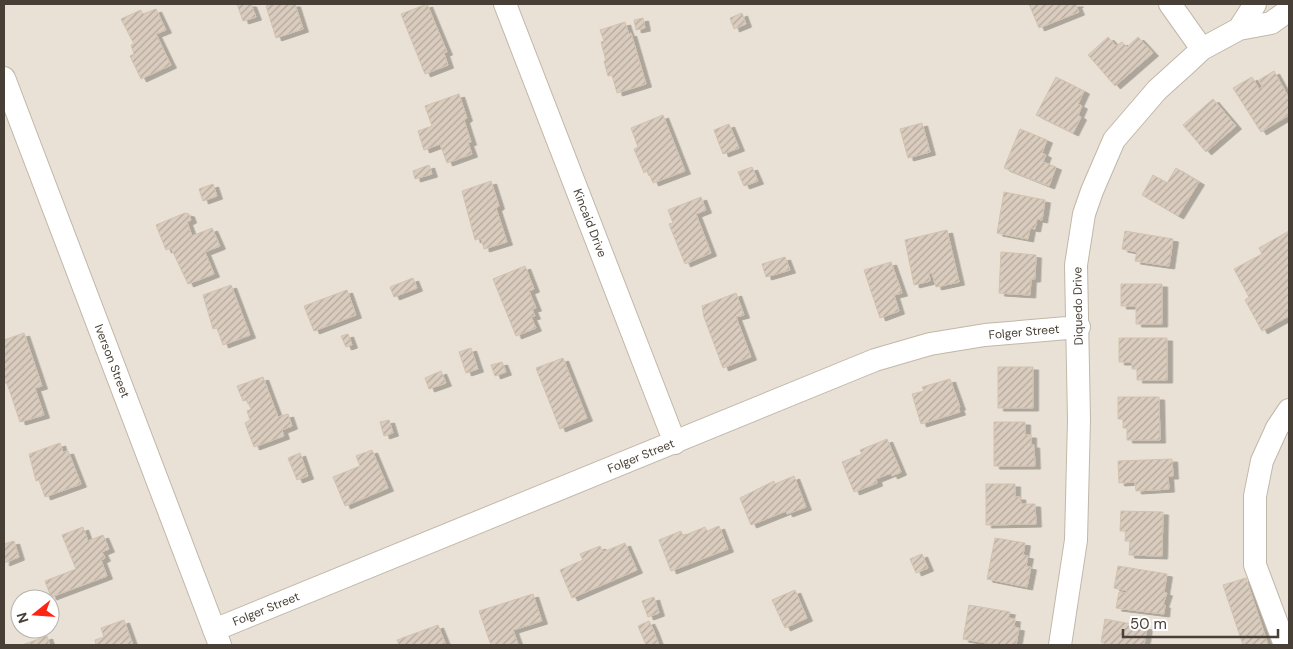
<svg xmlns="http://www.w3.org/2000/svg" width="1293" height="649" font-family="'DM Sans',sans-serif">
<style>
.residential{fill:#e9e1d5;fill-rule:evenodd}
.building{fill:url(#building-hatch);stroke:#d2c2af;filter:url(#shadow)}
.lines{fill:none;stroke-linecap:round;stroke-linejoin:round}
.minor-casing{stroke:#c1b7a9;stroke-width:24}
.minor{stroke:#fff;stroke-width:22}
.labels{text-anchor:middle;stroke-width:4;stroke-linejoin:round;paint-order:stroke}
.street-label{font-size:12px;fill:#484036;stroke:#fff}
</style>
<defs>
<pattern id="building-hatch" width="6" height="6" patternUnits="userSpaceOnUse" patternTransform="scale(1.25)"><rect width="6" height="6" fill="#dacdbf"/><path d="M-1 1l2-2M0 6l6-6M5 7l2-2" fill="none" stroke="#b3a89c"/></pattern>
<filter id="shadow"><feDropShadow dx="5.5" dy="3" stdDeviation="0" flood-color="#0004"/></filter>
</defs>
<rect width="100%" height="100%" fill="#f4f0e7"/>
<!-- residential -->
<path class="residential" d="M 4,4 L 1289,4 L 1289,645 L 4,645 ZM 20,599 L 50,599 L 50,629 L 20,629 Z"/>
<!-- building -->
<path class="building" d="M 237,4 L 251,4 L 256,17 L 243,21 Z
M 273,4 L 295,4 L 303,29 L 276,38 L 266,6 Z
M 427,4 L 447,52 L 444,53 L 448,65 L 425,74 L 401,14 Z
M 1029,4 L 1078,4 L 1076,5 L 1079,12 L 1039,28 Z
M 156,9 L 166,30 L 156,34 L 171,65 L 141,79 L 130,56 L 134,54 L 131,45 L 134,44 L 121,19 L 141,10 L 143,14 Z
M 742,13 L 746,24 L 734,29 L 730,18 Z
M 643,18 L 645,28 L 636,30 L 634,20 Z
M 625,22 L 629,34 L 631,33 L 646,84 L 617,93 L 612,75 L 608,76 L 604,61 L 606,61 L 601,42 L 604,41 L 600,30 Z
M 1108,37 L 1116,46 L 1122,42 L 1127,47 L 1138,37 L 1153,53 L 1115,86 L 1088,55 Z
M 1274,71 L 1289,98 L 1289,115 L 1261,132 L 1233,88 L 1252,77 L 1259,89 L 1263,87 L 1259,80 Z
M 1056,77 L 1084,91 L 1078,104 L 1082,106 L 1078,115 L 1081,117 L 1073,133 L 1036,115 Z
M 459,94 L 467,118 L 464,120 L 471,142 L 468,143 L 472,154 L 447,163 L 440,144 L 424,150 L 418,131 L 432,126 L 425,106 Z
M 1213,99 L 1236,126 L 1206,152 L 1183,125 Z
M 663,115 L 685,171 L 653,183 L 648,170 L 644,173 L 634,149 L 638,147 L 631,128 Z
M 922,123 L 930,152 L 908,158 L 900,129 Z
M 729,124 L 739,148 L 723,154 L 714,130 Z
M 1020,129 L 1047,140 L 1042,153 L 1046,155 L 1043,162 L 1056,167 L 1049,186 L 1004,168 Z
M 429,165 L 432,174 L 415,179 L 413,171 Z
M 752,167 L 758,181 L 744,186 L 738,172 Z
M 1176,168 L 1199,182 L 1178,216 L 1142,195 L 1153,175 L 1167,183 Z
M 491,181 L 499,206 L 496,208 L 507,242 L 484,249 L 481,238 L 475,240 L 462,191 Z
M 213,184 L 217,196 L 203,201 L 199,189 Z
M 1004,192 L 1045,200 L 1042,220 L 1037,219 L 1035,229 L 1030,228 L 1028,239 L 997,233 Z
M 701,197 L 706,210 L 696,214 L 711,253 L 685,264 L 669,224 L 673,223 L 668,210 Z
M 185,213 L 189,214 L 191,220 L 187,222 L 192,236 L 212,228 L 220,246 L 205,252 L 214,274 L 188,284 L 171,248 L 166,250 L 156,225 Z
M 947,230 L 959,282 L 936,287 L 932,273 L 929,273 L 930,281 L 914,285 L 905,240 Z
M 1125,231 L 1173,239 L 1169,266 L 1135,261 L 1137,252 L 1122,249 Z
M 1289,231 L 1289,316 L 1262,331 L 1245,300 L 1249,297 L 1234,269 L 1262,254 L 1259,248 Z
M 1001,252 L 1036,255 L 1035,279 L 1031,279 L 1030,295 L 999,293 Z
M 785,257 L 790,270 L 766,277 L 762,264 Z
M 891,262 L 902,293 L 894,295 L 899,311 L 880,318 L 864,270 Z
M 525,266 L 534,289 L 529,291 L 536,308 L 532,309 L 535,316 L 531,317 L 536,328 L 516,336 L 493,279 Z
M 413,278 L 417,288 L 394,297 L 390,287 Z
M 1121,284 L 1162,284 L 1162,324 L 1136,324 L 1136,306 L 1121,306 Z
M 231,285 L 250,335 L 223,345 L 217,328 L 213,329 L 203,295 Z
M 347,290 L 356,315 L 314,331 L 304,306 Z
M 736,293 L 744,315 L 736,317 L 751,357 L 723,368 L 704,317 L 702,306 Z
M 24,333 L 42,386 L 35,388 L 44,415 L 20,422 L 7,383 L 4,383 L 4,340 Z
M 348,334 L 352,345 L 346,347 L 341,336 Z
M 1119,338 L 1167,338 L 1167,380 L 1137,380 L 1137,369 L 1132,369 L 1132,362 L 1119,362 Z
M 471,348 L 478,369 L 466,373 L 459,352 Z
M 563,358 L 587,418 L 560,429 L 536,368 Z
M 502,362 L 506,372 L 495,376 L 491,365 Z
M 998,367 L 1033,367 L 1033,408 L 998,408 Z
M 441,371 L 446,383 L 429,389 L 425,378 Z
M 263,377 L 278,417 L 288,414 L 292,426 L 282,430 L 284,436 L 254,447 L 245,423 L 250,420 L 247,411 L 251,409 L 247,400 L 243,401 L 237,386 Z
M 950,379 L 960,407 L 958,407 L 960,412 L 921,424 L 912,394 L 924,391 L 922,387 Z
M 1118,397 L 1159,397 L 1160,440 L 1127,440 L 1127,428 L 1123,428 L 1123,419 L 1118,419 Z
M 389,420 L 393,433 L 384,436 L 380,422 Z
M 994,422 L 1025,422 L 1025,435 L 1031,435 L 1031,445 L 1034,445 L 1035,466 L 994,466 Z
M 887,439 L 901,472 L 892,476 L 891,473 L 876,479 L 877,483 L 854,492 L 842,462 L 862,454 L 860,450 Z
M 60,443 L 63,452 L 68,451 L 81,484 L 45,497 L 39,480 L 36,481 L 29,454 Z
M 372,450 L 388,488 L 345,506 L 333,477 L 360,466 L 356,456 Z
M 300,453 L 308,476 L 297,480 L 288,458 Z
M 1172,459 L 1173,476 L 1168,476 L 1169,489 L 1136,491 L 1135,482 L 1119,483 L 1118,461 Z
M 794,476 L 806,507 L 787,514 L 786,511 L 751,525 L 740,498 L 774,481 L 775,484 Z
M 986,484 L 1015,484 L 1015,497 L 1020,497 L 1021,504 L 1035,504 L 1036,524 L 986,525 Z
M 1121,511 L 1163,512 L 1162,556 L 1129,555 L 1130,541 L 1125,541 L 1126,531 L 1120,531 Z
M 719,526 L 728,549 L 671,571 L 659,540 L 681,531 L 683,536 L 705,527 L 707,531 Z
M 83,527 L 88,541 L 103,535 L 109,549 L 102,552 L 105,558 L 101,560 L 107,576 L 51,597 L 45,581 L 76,569 L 62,535 Z
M 995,538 L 1025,543 L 1023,555 L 1028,556 L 1026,566 L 1031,567 L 1027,587 L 987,579 Z
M 14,541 L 19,557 L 4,563 L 4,544 Z
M 625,543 L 637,570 L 572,598 L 560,570 L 583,560 L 580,554 L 600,546 L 603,552 Z
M 922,554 L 928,568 L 916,573 L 910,559 Z
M 1118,566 L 1167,574 L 1164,592 L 1167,593 L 1163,605 L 1165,605 L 1164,614 L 1116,608 L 1119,592 L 1127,593 L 1128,591 L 1114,588 Z
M 1246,578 L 1268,645 L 1243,645 L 1223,585 Z
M 795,590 L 807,618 L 785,628 L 772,600 Z
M 533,594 L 542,621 L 513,630 L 518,644 L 491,645 L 479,611 Z
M 654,597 L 659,613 L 648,617 L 642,601 Z
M 969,605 L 1010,612 L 1008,618 L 1015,619 L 1014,627 L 1019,628 L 1016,645 L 999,645 L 963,639 Z
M 1105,619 L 1147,627 L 1144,645 L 1107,645 L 1101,642 Z
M 124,620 L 133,645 L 96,645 L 95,640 L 104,637 L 101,628 Z
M 649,621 L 653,629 L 659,645 L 646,645 L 638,626 Z
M 438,625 L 446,645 L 399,645 L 397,640 Z
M 47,636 L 50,645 L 22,645 Z"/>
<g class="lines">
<defs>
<path id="minor" d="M 505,4 L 675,443
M 1170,4 L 1202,49
M 1239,29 L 1255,4
M 4,78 L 220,645
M 214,630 L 875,360 L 930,344 L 985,335 L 1079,327
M 1060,645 L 1076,540 L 1079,420 L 1076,265 L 1084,214 L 1092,191 L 1114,140 L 1157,90 L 1188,62 L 1202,49 L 1239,29 L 1271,23 L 1289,10
M 1285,645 L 1255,565 L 1255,496 L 1262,461 L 1277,428 L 1289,410"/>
</defs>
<!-- minor casing -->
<use href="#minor" class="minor-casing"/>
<!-- minor -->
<use href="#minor" class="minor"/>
</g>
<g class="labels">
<!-- street labels -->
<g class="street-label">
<text transform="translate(590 223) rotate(69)" y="4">Kincaid Drive</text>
<text transform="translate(1078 306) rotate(-91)" y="4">Diquedo Drive</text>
<text transform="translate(1024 332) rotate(-5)" y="4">Folger Street</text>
<text transform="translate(112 361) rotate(69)" y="4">Iverson Street</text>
<text transform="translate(641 456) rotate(-22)" y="4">Folger Street</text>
<text transform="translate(266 609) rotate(-22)" y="4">Folger Street</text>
</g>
</g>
<!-- border -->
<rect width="1293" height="649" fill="none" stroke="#484036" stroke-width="10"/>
<!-- north arrow -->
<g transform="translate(35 614) rotate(253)"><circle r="24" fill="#ffffff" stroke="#b6b3af"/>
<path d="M0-4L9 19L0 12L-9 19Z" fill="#ff2414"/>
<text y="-8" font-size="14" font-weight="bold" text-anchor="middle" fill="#484036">N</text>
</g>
<!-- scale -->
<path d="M1123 629v8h155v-8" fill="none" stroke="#484036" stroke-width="2.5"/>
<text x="1130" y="629" font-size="15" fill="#484036" stroke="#ffffff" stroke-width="4" paint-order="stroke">50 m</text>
</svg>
